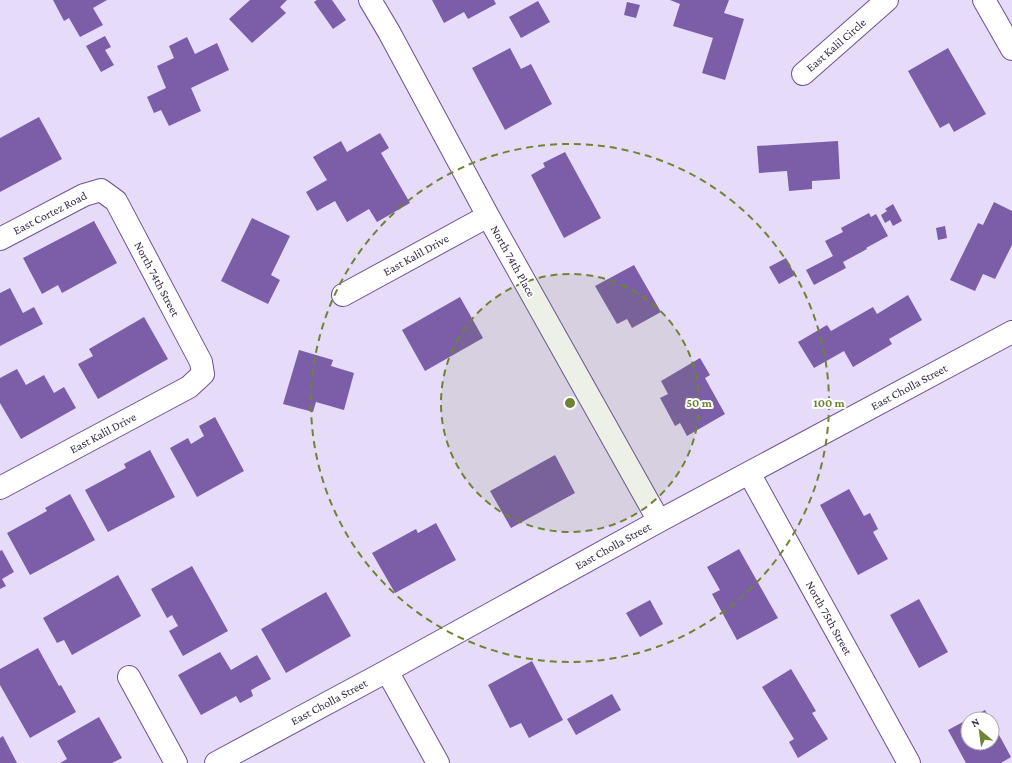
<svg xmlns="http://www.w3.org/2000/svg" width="1012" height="763" font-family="'Crimson Pro',serif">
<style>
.building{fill:#7c5da8}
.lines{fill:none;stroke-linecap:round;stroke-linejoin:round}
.minor-casing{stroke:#6d5293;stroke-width:24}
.minor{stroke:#fff;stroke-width:22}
.ring{fill:none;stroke:#6f8334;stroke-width:2;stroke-dasharray:7 5}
.labels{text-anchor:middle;stroke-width:4;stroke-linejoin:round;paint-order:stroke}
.street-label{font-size:12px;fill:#352946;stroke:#fff}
.centre{fill:#6f8334;stroke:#fff;stroke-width:2}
.ring-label{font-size:12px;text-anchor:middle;font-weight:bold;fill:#6f8334;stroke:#fff;stroke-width:4;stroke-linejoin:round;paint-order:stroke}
</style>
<rect width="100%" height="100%" fill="#e6dbf9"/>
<!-- building -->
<path class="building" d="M 53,0 L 107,0 L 93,8 L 103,25 L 80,37 L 69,18 L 64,21 Z
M 250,0 L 287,0 L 280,7 L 286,13 L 252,43 L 229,19 Z
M 317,0 L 332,0 L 346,20 L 333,29 L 314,2 Z
M 432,0 L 494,0 L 496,4 L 468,19 L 464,12 L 444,23 Z
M 670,0 L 729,0 L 724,13 L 744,19 L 725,80 L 702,73 L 713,38 L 673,26 L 680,4 Z
M 538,1 L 550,22 L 521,38 L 509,17 Z
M 627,2 L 640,5 L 636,18 L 624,15 Z
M 105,36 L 111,47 L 105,50 L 114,65 L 101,72 L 86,46 Z
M 187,37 L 195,54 L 217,43 L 229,70 L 191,88 L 201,111 L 169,126 L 161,110 L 154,113 L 147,97 L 166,88 L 157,66 L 174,58 L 169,46 Z
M 510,48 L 521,69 L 531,64 L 552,104 L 505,130 L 472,68 Z
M 948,48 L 986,114 L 954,132 L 949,123 L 940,128 L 908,71 Z
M 39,117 L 62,159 L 0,192 L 0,138 Z
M 380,133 L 389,148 L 381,153 L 410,203 L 377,222 L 369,209 L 347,222 L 335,201 L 317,211 L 306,192 L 327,180 L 313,157 L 341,141 L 347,152 Z
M 838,141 L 840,179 L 812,181 L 812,189 L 789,191 L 787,171 L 759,173 L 757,146 Z
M 565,152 L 601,218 L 564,238 L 531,175 L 545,167 L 543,163 Z
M 994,202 L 1012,211 L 1012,245 L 995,279 L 983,274 L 975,291 L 950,280 L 978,223 L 983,225 Z
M 893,204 L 902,221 L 893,226 L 890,220 L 885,223 L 881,215 L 887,211 L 885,209 Z
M 869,213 L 871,217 L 876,214 L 888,236 L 866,248 L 867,249 L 843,262 L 846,268 L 814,285 L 806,270 L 833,256 L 825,241 L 843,232 L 841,228 Z
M 252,218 L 290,236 L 271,275 L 280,280 L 268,304 L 221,281 Z
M 94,221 L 117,263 L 62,293 L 58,285 L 42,294 L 23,258 Z
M 945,226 L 947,238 L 938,240 L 936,228 Z
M 786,258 L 795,275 L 779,284 L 769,267 Z
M 634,265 L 661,312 L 632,328 L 627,319 L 617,324 L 595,286 Z
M 10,288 L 23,313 L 34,307 L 43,324 L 0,346 L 0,293 Z
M 908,295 L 922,320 L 889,339 L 892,344 L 853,367 L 844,351 L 814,368 L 798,342 L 827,325 L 831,331 L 873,307 L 877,314 Z
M 460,297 L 483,338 L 425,371 L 402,330 Z
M 144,317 L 168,359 L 98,399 L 78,364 L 93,356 L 89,349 Z
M 299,350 L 333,360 L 331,366 L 354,373 L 344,410 L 316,402 L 313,412 L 283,404 Z
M 700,358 L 710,375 L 705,378 L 725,414 L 687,436 L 680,423 L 675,426 L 660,398 L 668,394 L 661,381 Z
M 17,369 L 26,385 L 44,375 L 54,393 L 64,387 L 76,408 L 21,439 L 0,403 L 0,378 Z
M 215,417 L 244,471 L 197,497 L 170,448 L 188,438 L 191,444 L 204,436 L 199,426 Z
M 150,450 L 175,497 L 108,532 L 85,490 L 126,468 L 124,464 Z
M 555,455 L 575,493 L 511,528 L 490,491 Z
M 849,489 L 864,516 L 870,513 L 878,529 L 873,532 L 888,559 L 858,575 L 820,505 Z
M 70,494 L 95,540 L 30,575 L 7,533 L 47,511 L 45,508 Z
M 436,523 L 456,560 L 395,593 L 372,553 L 416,529 L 418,533 Z
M 739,549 L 778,618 L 737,640 L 712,594 L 720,590 L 707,567 Z
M 2,550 L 14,572 L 2,579 L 6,586 L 0,589 L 0,551 Z
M 192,566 L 228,631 L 183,656 L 169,631 L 178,626 L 172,615 L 167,618 L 151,589 Z
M 118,575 L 141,616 L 72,655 L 64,640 L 57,643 L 43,618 Z
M 326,592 L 351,636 L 286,673 L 261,629 Z
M 919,599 L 948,652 L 919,668 L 890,615 Z
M 650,600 L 663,624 L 640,637 L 626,613 Z
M 38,648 L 59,686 L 61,685 L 76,712 L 30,738 L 0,685 L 0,669 Z
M 220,652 L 231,670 L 257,655 L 271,679 L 251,690 L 253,696 L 240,703 L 236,696 L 201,715 L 178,675 Z
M 532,661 L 563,720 L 529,738 L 521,723 L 510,728 L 488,685 Z
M 791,669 L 816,711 L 812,713 L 828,739 L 798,758 L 789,742 L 794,739 L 762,687 Z
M 612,694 L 621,710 L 576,735 L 567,719 Z
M 985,710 L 990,719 L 968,719 L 968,743 L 992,743 L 992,722 L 1011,757 L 1001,763 L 966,763 L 948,730 Z
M 99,717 L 122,758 L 112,763 L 60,763 L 67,759 L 57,741 Z
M 3,736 L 17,763 L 0,763 L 0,738 Z"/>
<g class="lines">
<defs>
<path id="minor" d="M 370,0 L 389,32 L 488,216 L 659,521
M 984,0 L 1012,49
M 803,74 L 887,0
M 0,239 L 84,195 L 101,190 L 116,201 L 201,362 L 203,374 L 189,387 L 0,488
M 343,295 L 488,216
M 749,473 L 909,763
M 387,671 L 438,763
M 129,677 L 176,763
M 216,763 L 387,671 L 659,521 L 1012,332"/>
</defs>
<!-- minor casing -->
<use href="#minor" class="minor-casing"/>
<!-- minor -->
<use href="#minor" class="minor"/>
</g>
<!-- distance rings -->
<circle cx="570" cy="403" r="129" fill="#6f8334" fill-opacity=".12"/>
<g class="ring">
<circle cx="570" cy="403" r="129"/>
<circle cx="570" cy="403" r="259"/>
</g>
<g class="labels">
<!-- street labels -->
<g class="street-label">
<text transform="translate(836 45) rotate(-41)" y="4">East Kalil Circle</text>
<text transform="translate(50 213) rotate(-27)" y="4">East Cortez Road</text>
<text transform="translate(416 255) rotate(-29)" y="4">East Kalil Drive</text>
<text transform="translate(513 261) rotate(61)" y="4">North 74th Place</text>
<text transform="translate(157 279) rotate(62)" y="4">North 74th Street</text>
<text transform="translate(909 387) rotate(-28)" y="4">East Cholla Street</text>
<text transform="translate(103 433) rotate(-28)" y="4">East Kalil Drive</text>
<text transform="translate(613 546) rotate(-29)" y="4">East Cholla Street</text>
<text transform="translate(829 618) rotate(61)" y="4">North 75th Street</text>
<text transform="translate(329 702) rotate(-28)" y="4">East Cholla Street</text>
</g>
</g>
<circle cx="570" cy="403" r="6" class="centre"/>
<g class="ring-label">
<text x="699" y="407">50 m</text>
<text x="829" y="407">100 m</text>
</g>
<!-- north arrow -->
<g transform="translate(980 731) rotate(331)"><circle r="19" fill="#ffffff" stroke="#aea9b5"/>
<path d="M0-3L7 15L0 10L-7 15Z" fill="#6f8334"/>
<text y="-6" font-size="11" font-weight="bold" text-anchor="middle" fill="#352946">N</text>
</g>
</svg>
